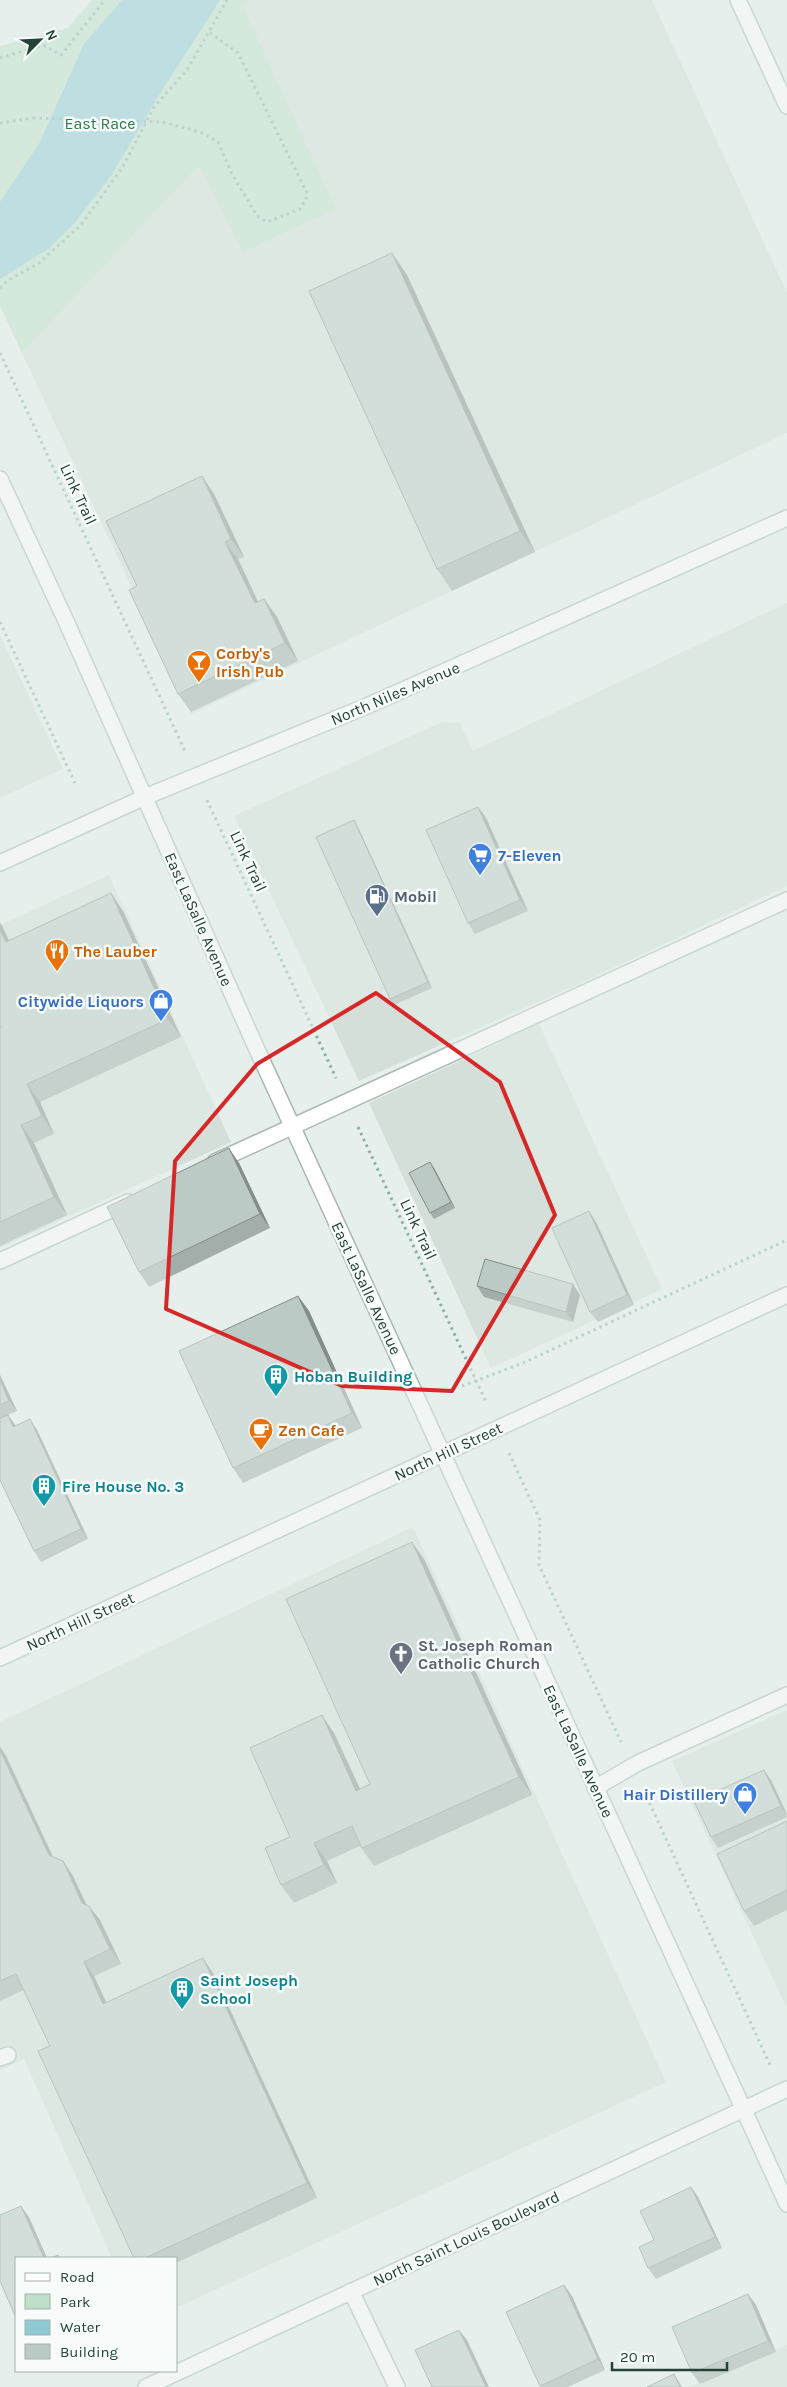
<svg xmlns="http://www.w3.org/2000/svg" width="787" height="2387" font-family="Karla,sans-serif">
<style>
.built{fill:#d4dfda}
.green{fill:#bfe0c8}
.water{fill:#8ec9d4}
.lines{fill:none;stroke-linecap:round;stroke-linejoin:round}
.minor-casing{stroke:#a8b8b2;stroke-width:18}
.path{stroke:#86b3a5;stroke-width:3;stroke-dasharray:2.5 4;stroke-linecap:butt}
.minor{stroke:#fff;stroke-width:15}
.path-bridge{stroke:#86b3a5;stroke-width:3;stroke-dasharray:2.5 4;stroke-linecap:butt}
.wall{fill:#a1aea9}
.shaded-wall{fill:#838d89}
.building{fill:#bbcac4;stroke:#838d89}
.marked{fill:none;stroke:#d62828;stroke-width:4;stroke-linejoin:round}
.labels{text-anchor:middle;stroke-width:5;stroke-linejoin:round;paint-order:stroke}
.park-label{font-size:16px;fill:#2d7a4b;stroke:#f7fbf9}
.street-label{font-size:16px;fill:#24423a;stroke:#f7fbf9}
.food-label{font-size:16px;font-weight:bold;fill:#c56008;stroke:#f7fbf9;text-anchor:start}
.shop-label{font-size:16px;font-weight:bold;fill:#366cbe;stroke:#f7fbf9;text-anchor:end}
.service-label{font-size:16px;font-weight:bold;fill:#4e5e75;stroke:#f7fbf9;text-anchor:start}
.culture-label{font-size:16px;font-weight:bold;fill:#0d838f;stroke:#f7fbf9;text-anchor:start}
.worship-label{font-size:16px;font-weight:bold;fill:#5b616d;stroke:#f7fbf9;text-anchor:start}
</style>
<rect width="100%" height="100%" fill="#e6efeb"/>
<!-- built -->
<path class="built" d="M 248,0 L 652,0 L 787,293 L 787,433 L 191,714 L 22,353 L 199,164 L 242,7 Z
M 787,603 L 787,886 L 581,983 L 359,1081 L 234,816 L 442,722 L 460,723 L 473,751 Z
M 0,635 L 63,769 L 0,798 Z
M 109,875 L 231,1142 L 0,1248 L 0,925 Z
M 539,1024 L 662,1289 L 491,1368 L 369,1103 Z
M 413,1527 L 666,2082 L 176,2308 L 176,2258 L 112,2258 L 24,2059 L 0,2070 L 0,1722 Z
M 787,1710 L 787,2009 L 672,1761 Z
M 787,2345 L 787,2387 L 690,2387 Z"/>
<!-- green -->
<path class="green" d="M 92,0 L 248,0 L 243,7 L 336,209 L 243,252 L 199,165 L 22,353 L 0,306 L 0,46 L 68,28 Z"/>
<!-- water -->
<path class="water" d="M 122,0 L 220,0 L 156,100 L 111,176 L 72,226 L 48,249 L 0,279 L 0,202 L 39,144 L 84,44 Z"/>
<g class="lines">
<defs>
<path id="minor" d="M 738,0 L 787,106
M 0,479 L 66,621 L 254,1043 L 787,2204
M 0,863 L 145,797 L 367,706 L 787,518
M 215,1162 L 787,900
M 0,1261 L 128,1202
M 0,1658 L 787,1295
M 595,1788 L 638,1763 L 787,1695
M 0,2058 L 8,2055
M 351,2291 L 397,2387
M 146,2387 L 787,2089"/>
</defs>
<!-- minor casing -->
<use href="#minor" class="minor-casing"/>
<!-- path -->
<path class="path" d="M 0,58 L 43,45 L 61,55 L 105,0
M 163,122 L 200,132 L 218,142 L 232,174 L 257,216 L 267,222 L 300,209 L 308,195 L 238,53 L 209,32
M 0,123 L 33,118
M 0,288 L 7,281 L 39,263 L 81,225 L 122,168 L 154,107 L 187,70 L 227,0
M 0,353 L 185,751
M 0,622 L 75,783
M 207,800 L 336,1078
M 358,1127 L 486,1402
M 462,1386 L 523,1363 L 787,1240
M 509,1453 L 540,1520 L 539,1565 L 621,1742
M 644,1791 L 771,2067"/>
<!-- minor -->
<use href="#minor" class="minor"/>
<!-- path-bridge -->
<path class="path-bridge" d="M 33,118 L 163,122"/>
</g>
<!-- wall -->
<path class="wall" d="M 392,253 L 407,275 L 535,552 L 452,591 L 437,569 Z
M 202,476 L 214,494 L 244,557 L 238,559 L 258,602 L 264,599 L 277,617 L 298,661 L 191,712 L 178,694 L 137,586 Z
M 478,807 L 486,818 L 528,911 L 475,934 L 468,923 Z
M 354,820 L 357,825 L 432,988 L 394,1005 L 390,999 Z
M 123,911 L 181,1037 L 40,1102 L 54,1134 L 34,1143 L 67,1215 L 0,1246 L 0,1028 L 1,1027 L 2,926 L 9,940 Z
M 239,1163 L 270,1228 L 149,1287 L 139,1272 Z
M 434,1168 L 455,1208 L 434,1219 L 430,1213 Z
M 596,1222 L 634,1305 L 598,1322 L 590,1312 Z
M 477,1286 L 580,1295 L 573,1322 L 484,1297 Z
M 298,1296 L 309,1311 L 362,1428 L 243,1483 L 233,1468 Z
M 0,1375 L 17,1411 L 8,1415 L 16,1426 L 37,1430 L 88,1539 L 41,1562 L 34,1551 L 0,1480 Z
M 424,1559 L 532,1795 L 374,1866 L 360,1846 L 327,1861 L 337,1883 L 294,1903 L 281,1885 L 290,1837 L 334,1733 L 360,1789 L 370,1784 Z
M 0,1747 L 6,1756 L 53,1857 L 63,1861 L 73,1876 L 86,1904 L 100,1920 L 121,1964 L 94,1976 L 106,2003 L 213,1973 L 317,2198 L 176,2263 L 176,2258 L 134,2258 L 50,2046 L 24,1990 L 0,2001 Z
M 771,1780 L 787,1814 L 787,1817 L 718,1848 L 711,1837 Z
M 787,1821 L 787,1910 L 754,1926 L 744,1911 Z
M 691,2187 L 698,2197 L 722,2248 L 656,2279 L 648,2268 L 654,2240 Z
M 564,2285 L 572,2296 L 605,2370 L 568,2387 L 541,2387 L 540,2386 Z
M 748,2294 L 756,2305 L 776,2352 L 700,2384 L 692,2373 Z"/>
<!-- shaded-wall -->
<path class="shaded-wall" d="M 392,253 L 407,275 L 535,552 L 520,531 Z
M 202,476 L 214,494 L 244,557 L 231,539 Z
M 225,542 L 238,559 L 267,621 L 255,603 Z
M 264,599 L 277,617 L 298,661 L 285,643 Z
M 478,807 L 486,818 L 528,911 L 520,900 Z
M 354,820 L 357,825 L 432,988 L 428,982 Z
M 111,893 L 123,911 L 181,1037 L 168,1019 Z
M 0,922 L 2,926 L 18,960 L 6,942 L 0,930 Z
M 27,1084 L 40,1102 L 54,1134 L 42,1116 Z
M 21,1125 L 34,1143 L 67,1215 L 54,1197 Z
M 229,1148 L 239,1163 L 270,1228 L 260,1214 Z
M 430,1162 L 434,1168 L 455,1208 L 451,1202 Z
M 589,1211 L 596,1222 L 634,1305 L 627,1295 Z
M 573,1284 L 580,1295 L 573,1322 L 566,1312 Z
M 298,1296 L 309,1311 L 362,1428 L 352,1413 Z
M 0,1375 L 17,1411 L 9,1401 L 0,1380 Z
M 8,1415 L 15,1425 L 21,1438 L 13,1427 Z
M 30,1419 L 37,1430 L 88,1539 L 81,1529 Z
M 412,1542 L 424,1559 L 532,1795 L 519,1777 Z
M 322,1715 L 334,1733 L 369,1808 L 356,1791 Z
M 0,1747 L 6,1756 L 59,1870 L 49,1855 L 0,1750 Z
M 764,1770 L 771,1780 L 787,1815 L 781,1806 Z
M 314,1843 L 327,1861 L 337,1883 L 324,1865 Z
M 63,1861 L 73,1876 L 92,1917 L 82,1903 Z
M 89,1906 L 100,1920 L 121,1964 L 110,1949 Z
M 203,1958 L 213,1973 L 317,2198 L 307,2183 Z
M 84,1962 L 94,1976 L 114,2019 L 103,2004 Z
M 691,2187 L 698,2197 L 722,2248 L 715,2237 Z
M 21,2206 L 29,2217 L 47,2258 L 44,2258 Z
M 564,2285 L 572,2296 L 605,2370 L 598,2359 Z
M 748,2294 L 756,2305 L 776,2352 L 768,2341 Z
M 459,2330 L 467,2340 L 489,2387 L 486,2387 Z
M 674,2374 L 682,2387 L 680,2387 Z"/>
<!-- building -->
<path class="building" d="M 392,253 L 520,531 L 437,569 L 309,291 Z
M 202,476 L 231,539 L 225,542 L 255,603 L 264,599 L 285,643 L 178,694 L 129,590 L 137,586 L 106,521 Z
M 478,807 L 520,900 L 468,923 L 426,830 Z
M 354,820 L 428,982 L 390,999 L 316,837 Z
M 111,893 L 168,1019 L 27,1084 L 42,1116 L 21,1125 L 54,1197 L 0,1222 L 0,1028 L 1,1027 L 0,1025 L 0,930 L 6,942 Z
M 229,1148 L 260,1214 L 139,1272 L 107,1207 Z
M 430,1162 L 451,1202 L 430,1213 L 409,1173 Z
M 589,1211 L 627,1295 L 590,1312 L 552,1228 Z
M 485,1259 L 573,1284 L 566,1312 L 477,1286 Z
M 298,1296 L 352,1413 L 233,1468 L 179,1351 Z
M 0,1380 L 9,1401 L 0,1405 Z
M 8,1415 L 13,1427 L 30,1419 L 81,1529 L 34,1551 L 0,1480 L 0,1418 Z
M 412,1542 L 519,1777 L 362,1848 L 352,1826 L 314,1843 L 324,1865 L 281,1885 L 265,1848 L 290,1837 L 250,1748 L 322,1715 L 356,1791 L 370,1784 L 286,1599 Z
M 0,1750 L 49,1855 L 63,1861 L 82,1903 L 89,1906 L 110,1949 L 84,1962 L 103,2004 L 203,1958 L 307,2183 L 145,2258 L 134,2258 L 38,2051 L 50,2046 L 16,1974 L 0,1981 Z
M 764,1770 L 781,1806 L 711,1837 L 694,1801 Z
M 787,1821 L 787,1890 L 744,1911 L 717,1854 Z
M 691,2187 L 715,2237 L 648,2268 L 639,2247 L 654,2240 L 640,2211 Z
M 21,2206 L 44,2258 L 16,2258 L 16,2318 L 0,2281 L 0,2215 Z
M 58,2255 L 60,2258 L 51,2258 Z
M 564,2285 L 598,2359 L 540,2386 L 506,2312 Z
M 748,2294 L 768,2341 L 692,2373 L 672,2327 Z
M 459,2330 L 486,2387 L 432,2387 L 415,2350 Z
M 674,2374 L 680,2387 L 647,2387 Z"/>
<!-- marked area -->
<path d="M0 0H787V2387H0ZM 376,993 L 500,1082 L 555,1215 L 452,1391 L 342,1386 L 166,1309 L 175,1161 L 257,1064 Z" fill="#e6efeb" fill-opacity=".55" fill-rule="evenodd"/>
<path class="marked" d="M 376,993 L 500,1082 L 555,1215 L 452,1391 L 342,1386 L 166,1309 L 175,1161 L 257,1064 Z"/>
<!-- icons -->
<defs>
<symbol id="bar-pin" viewBox="-11 -11 22 30"><path d="M0 17L-7.5 6A9.5 9.5 0 1 1 7.5 6Z" fill="#e8710a" stroke="#f7fbf9"/><path d="M-6-5H6L.8 .8V4.5H3.5V6h-7V4.5H-.8V.8Z" fill="#fff"/></symbol>
<symbol id="supermarket-pin" viewBox="-11 -11 22 30"><path d="M0 17L-7.5 6A9.5 9.5 0 1 1 7.5 6Z" fill="#3f7fe0" stroke="#f7fbf9"/><path d="M-6-5.5h2.5l.6 2H6L4.5 2H-2.5L-4.4-4H-6ZM-1.5 3.2a1.3 1.3 0 1 0 .1 0ZM3 3.2a1.3 1.3 0 1 0 .1 0Z" fill="#fff"/></symbol>
<symbol id="fuel-pin" viewBox="-11 -11 22 30"><path d="M0 17L-7.5 6A9.5 9.5 0 1 1 7.5 6Z" fill="#5c6f8a" stroke="#f7fbf9"/><path d="M-5.5-6h7V0h2V4h1.3V-2.5L3-4.5l.8-.8L6-3V5H2.5V1h-1V6h-7ZM-4.2-4.7v3.2H.2V-4.7Z" fill="#fff"/></symbol>
<symbol id="restaurant-pin" viewBox="-11 -11 22 30"><path d="M0 17L-7.5 6A9.5 9.5 0 1 1 7.5 6Z" fill="#e8710a" stroke="#f7fbf9"/><path d="M-5-6h1v4h1v-4h1v4h1v-4h1v5L-1.5 .5V6h-2V.5L-5-1ZM5-6V6H3V1.5H1.5Q1.5-4 5-6Z" fill="#fff"/></symbol>
<symbol id="shop-pin" viewBox="-11 -11 22 30"><path d="M0 17L-7.5 6A9.5 9.5 0 1 1 7.5 6Z" fill="#3f7fe0" stroke="#f7fbf9"/><path d="M-5-2.5h2.3a2.7 3.5 0 0 1 5.4 0H5L5.5 6h-11ZM-1.5-2.5h3a1.5 2.3 0 0 0-3 0Z" fill="#fff"/></symbol>
<symbol id="building-pin" viewBox="-11 -11 22 30"><path d="M0 17L-7.5 6A9.5 9.5 0 1 1 7.5 6Z" fill="#0f9aa8" stroke="#f7fbf9"/><path d="M-4-6H4V6H1V3H-1V6H-4ZM-2.5-4.3h1.7v1.8h-1.7ZM.8-4.3h1.7v1.8H.8ZM-2.5-1h1.7V.8h-1.7ZM.8-1h1.7V.8H.8Z" fill="#fff"/></symbol>
<symbol id="cafe-pin" viewBox="-11 -11 22 30"><path d="M0 17L-7.5 6A9.5 9.5 0 1 1 7.5 6Z" fill="#e8710a" stroke="#f7fbf9"/><path d="M-5.5-4.5H6V0H3Q3 3.5 0 3.5H-2.5Q-5.5 3.5-5.5 0ZM3-3.2v2h1.7v-2ZM-6 4.5H4V6H-6Z" fill="#fff"/></symbol>
<symbol id="church-pin" viewBox="-11 -11 22 30"><path d="M0 17L-7.5 6A9.5 9.5 0 1 1 7.5 6Z" fill="#6b7280" stroke="#f7fbf9"/><path d="M-1.2-6h2.4v3.5h3.3v2.4h-3.3V6h-2.4V-.1h-3.3v-2.4h3.3Z" fill="#fff"/></symbol>
</defs>
<g fill-rule="evenodd">
<use href="#bar-pin" x="185" y="648" width="28" height="38"/>
<use href="#supermarket-pin" x="466" y="841" width="28" height="38"/>
<use href="#fuel-pin" x="363" y="882" width="28" height="38"/>
<use href="#restaurant-pin" x="43" y="937" width="28" height="38"/>
<use href="#shop-pin" x="147" y="987" width="28" height="38"/>
<use href="#building-pin" x="262" y="1362" width="28" height="38"/>
<use href="#cafe-pin" x="247" y="1416" width="28" height="38"/>
<use href="#building-pin" x="30" y="1472" width="28" height="38"/>
<use href="#church-pin" x="387" y="1640" width="28" height="38"/>
<use href="#shop-pin" x="731" y="1780" width="28" height="38"/>
<use href="#building-pin" x="168" y="1975" width="28" height="38"/>
</g>
<g class="labels">
<!-- park labels -->
<g class="park-label">
<text x="100" y="129">East Race</text>
</g>
<!-- street labels -->
<g class="street-label">
<text transform="translate(79 494) rotate(65)" y="6">Link Trail</text>
<text transform="translate(395 693) rotate(-23)" y="6">North Niles Avenue</text>
<text transform="translate(249 861) rotate(65)" y="6">Link Trail</text>
<text transform="translate(199 919) rotate(66)" y="6">East LaSalle Avenue</text>
<text transform="translate(419 1229) rotate(65)" y="6">Link Trail</text>
<text transform="translate(367 1288) rotate(65)" y="6">East LaSalle Avenue</text>
<text transform="translate(448 1451) rotate(-25)" y="6">North Hill Street</text>
<text transform="translate(80 1621) rotate(-25)" y="6">North Hill Street</text>
<text transform="translate(579 1751) rotate(65)" y="6">East LaSalle Avenue</text>
<text transform="translate(466 2238) rotate(-25)" y="6">North Saint Louis Boulevard</text>
</g>
<!-- food labels -->
<g class="food-label">
<text x="216" y="659">Corby's<tspan x="216" dy="18">Irish Pub</tspan></text>
<text x="74" y="957">The Lauber</text>
<text x="278" y="1436">Zen Cafe</text>
</g>
<!-- shop labels -->
<g class="shop-label">
<text x="498" y="861" text-anchor="start">7-Eleven</text>
<text x="144" y="1007">Citywide Liquors</text>
<text x="728" y="1800">Hair Distillery</text>
</g>
<!-- service labels -->
<g class="service-label">
<text x="394" y="902">Mobil</text>
</g>
<!-- culture labels -->
<g class="culture-label">
<text x="294" y="1382">Hoban Building</text>
<text x="62" y="1492">Fire House No. 3</text>
<text x="200" y="1986">Saint Joseph<tspan x="200" dy="18">School</tspan></text>
</g>
<!-- worship labels -->
<g class="worship-label">
<text x="418" y="1651">St. Joseph Roman<tspan x="418" dy="18">Catholic Church</tspan></text>
</g>
</g>
<!-- legend -->
<rect x="15" y="2257" width="162" height="115" fill="#f7fbf9" stroke="#a3b1ad"/>
<rect x="25" y="2273" width="25" height="8" fill="#ffffff" stroke="#a3b1ad"/>
<text x="60" y="2282" font-size="15" fill="#24423a">Road</text>
<rect x="25" y="2294" width="25" height="15" fill="#bfe0c8" stroke="#a3b1ad"/>
<text x="60" y="2307" font-size="15" fill="#24423a">Park</text>
<rect x="25" y="2320" width="25" height="15" fill="#8ec9d4" stroke="#a3b1ad"/>
<text x="60" y="2332" font-size="15" fill="#24423a">Water</text>
<rect x="25" y="2344" width="25" height="15" fill="#bbcac4" stroke="#a3b1ad"/>
<text x="60" y="2357" font-size="15" fill="#24423a">Building</text>
<!-- north arrow -->
<g transform="translate(40 40) rotate(66)" stroke="#f7fbf9" stroke-width="4" paint-order="stroke">
<path d="M0-4L9 19L0 12L-9 19Z" fill="#24423a"/>
<text y="-8" font-size="14" font-weight="bold" text-anchor="middle" fill="#24423a">N</text>
</g>
<!-- scale -->
<path d="M612 2362v8h115v-8" fill="none" stroke="#24423a" stroke-width="2.5"/>
<text x="620" y="2362" font-size="15" fill="#24423a" stroke="#f7fbf9" stroke-width="4" paint-order="stroke">20 m</text>
</svg>
